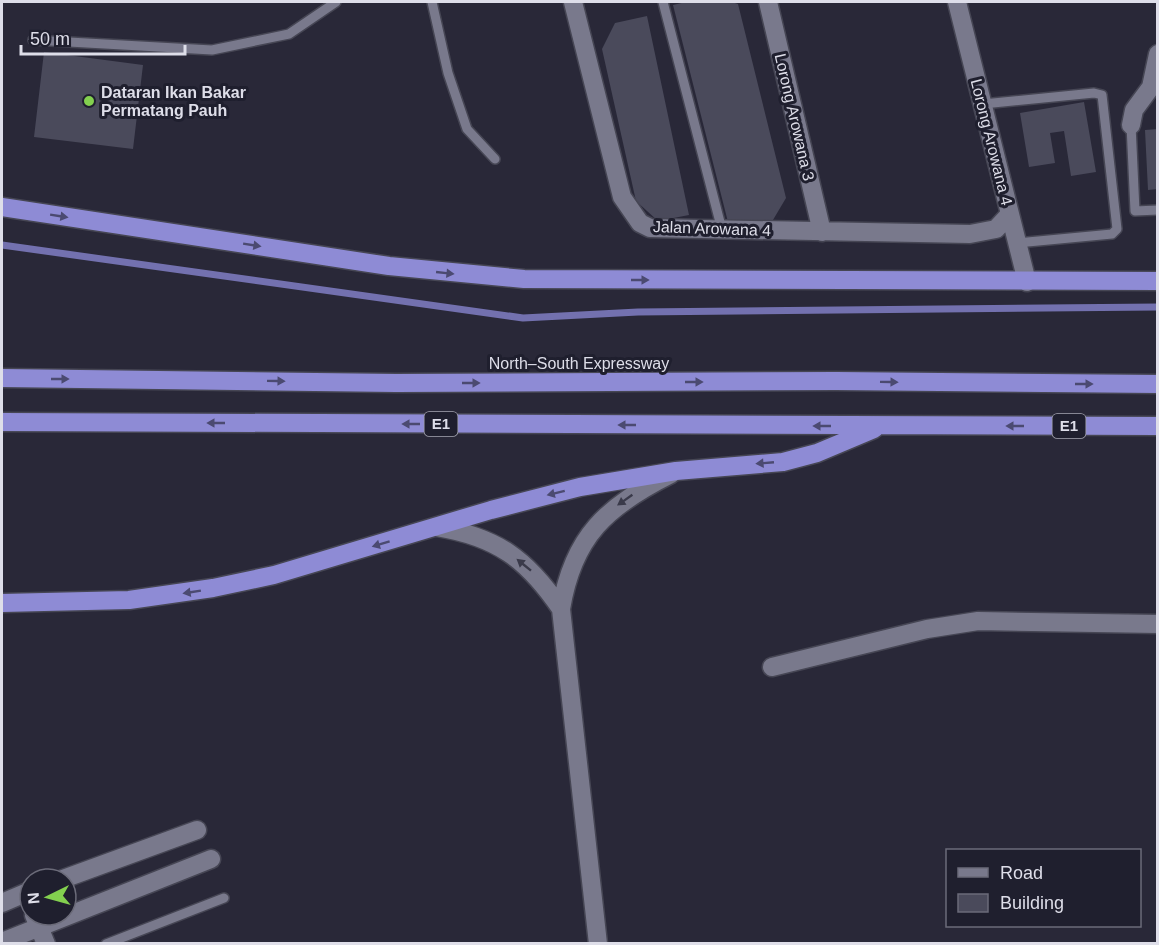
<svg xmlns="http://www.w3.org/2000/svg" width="1159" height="945" font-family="Helvetica,sans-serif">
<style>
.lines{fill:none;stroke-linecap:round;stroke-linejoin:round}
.stream{stroke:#7371af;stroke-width:7}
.building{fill:#4a4a5b}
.lane-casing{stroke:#464654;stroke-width:12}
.street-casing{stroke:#464654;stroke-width:21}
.highway-casing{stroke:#464654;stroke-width:21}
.lane{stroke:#79798c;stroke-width:9}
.street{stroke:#79798c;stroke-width:18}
.highway{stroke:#8e8bd5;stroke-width:18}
.oneway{fill:#4b4a71}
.oneway2{fill:#3a3a4a}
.poi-dot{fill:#83d04f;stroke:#1f1f2e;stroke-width:2}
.labels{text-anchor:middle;stroke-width:6;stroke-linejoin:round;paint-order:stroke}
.shield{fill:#1f1f2e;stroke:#a5a5b1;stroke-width:1.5}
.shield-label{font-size:15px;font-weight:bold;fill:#dedee9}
.poi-label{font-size:16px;font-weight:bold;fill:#dedee9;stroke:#1f1f2e;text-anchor:start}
.street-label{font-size:16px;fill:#dedee9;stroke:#1f1f2e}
</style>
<rect width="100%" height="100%" fill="#292838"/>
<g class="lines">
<!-- stream -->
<path class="stream" d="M 2,245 L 523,318 L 638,312 L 1158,307"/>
</g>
<!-- building -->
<path class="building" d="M 686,2 L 732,2 L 738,4 L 786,198 L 770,225 L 728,222 L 673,5 Z
M 647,16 L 689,215 L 658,221 L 636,201 L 602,49 L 615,23 Z
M 44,52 L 143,65 L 133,149 L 34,137 Z
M 1084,102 L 1096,172 L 1071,176 L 1064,131 L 1050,133 L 1055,163 L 1029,167 L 1020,113 Z
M 1158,129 L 1158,189 L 1148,190 L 1145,130 Z"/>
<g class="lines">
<defs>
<path id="lane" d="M 432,2 L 448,73 L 467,129 L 495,159
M 663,2 L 722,230
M 33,40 L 212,50 L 289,34 L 336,2
M 983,104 L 1094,93 L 1102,95 L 1117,229 L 1112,234 L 1017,243
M 1131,125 L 1135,211 L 1158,210
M 106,944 L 224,898"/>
<path id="street" d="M 573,2 L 622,197 L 640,223 L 650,228 L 970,234 L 996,229 L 1010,214
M 768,2 L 822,232
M 957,2 L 1027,282
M 1131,125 L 1134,110 L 1151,87 L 1158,54
M 437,527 C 497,537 527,559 561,609
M 772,667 L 927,629 L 978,621 L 1158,624
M 63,879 L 197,830
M 2,903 L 30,891
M 34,915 L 46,944
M 2,942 L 211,859
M 598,944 L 561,609 C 573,536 607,506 671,474"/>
<path id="highway" d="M 2,207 L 389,266 L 524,279 L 1158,281
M 2,378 L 396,383 L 836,381 L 1158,384
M 2,422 L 1158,426
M 2,603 L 129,600 L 213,588 L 274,575 L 491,510 L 580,487 L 676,471 L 783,462 L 817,453 L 874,429"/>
</defs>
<!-- lane casing -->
<use href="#lane" class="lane-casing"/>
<!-- street casing -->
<use href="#street" class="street-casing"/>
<!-- highway casing -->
<use href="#highway" class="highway-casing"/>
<!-- lane -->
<use href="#lane" class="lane"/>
<!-- street -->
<use href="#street" class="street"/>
<!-- highway -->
<use href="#highway" class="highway"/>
</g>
<!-- one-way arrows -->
<defs><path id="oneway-solid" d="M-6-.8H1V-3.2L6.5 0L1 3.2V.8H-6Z" transform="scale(1.5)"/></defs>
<g class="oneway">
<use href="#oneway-solid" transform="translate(59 216) rotate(9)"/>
<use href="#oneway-solid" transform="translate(252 245) rotate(9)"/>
<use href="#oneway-solid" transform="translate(445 273) rotate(6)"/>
<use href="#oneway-solid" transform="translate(640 280)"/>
<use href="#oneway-solid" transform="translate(60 379)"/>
<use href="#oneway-solid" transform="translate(276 381) rotate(1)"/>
<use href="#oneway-solid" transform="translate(694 382)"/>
<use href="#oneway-solid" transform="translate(889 382) rotate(1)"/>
<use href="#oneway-solid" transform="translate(471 383)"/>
<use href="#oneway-solid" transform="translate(1084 384)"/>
<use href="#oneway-solid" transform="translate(216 423) rotate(-180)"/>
<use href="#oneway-solid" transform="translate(411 424) rotate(-180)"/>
<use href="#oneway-solid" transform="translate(627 425) rotate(-180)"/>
<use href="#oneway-solid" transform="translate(822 426) rotate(-180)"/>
<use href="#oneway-solid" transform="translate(1015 426) rotate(180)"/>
<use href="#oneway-solid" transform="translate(765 463) rotate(175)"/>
<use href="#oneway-solid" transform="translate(556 493) rotate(166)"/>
<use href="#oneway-solid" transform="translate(381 544) rotate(163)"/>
<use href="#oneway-solid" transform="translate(192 592) rotate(171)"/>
</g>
<g class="oneway2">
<use href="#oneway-solid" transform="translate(625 500) rotate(145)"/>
<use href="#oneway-solid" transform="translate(524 565) rotate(-141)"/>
</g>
<!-- markers -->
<circle class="poi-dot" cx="89" cy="101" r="6"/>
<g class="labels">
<!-- shield labels -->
<g class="shield">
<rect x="424.5" y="412" width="33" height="24" rx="4.5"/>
<rect x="1052.5" y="414" width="33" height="24" rx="4.5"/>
</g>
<g class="shield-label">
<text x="441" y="429">E1</text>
<text x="1069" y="431">E1</text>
</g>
<!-- poi labels -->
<g class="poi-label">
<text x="101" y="98">Dataran Ikan Bakar<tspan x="101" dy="18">Permatang Pauh</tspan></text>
</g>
<!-- street labels -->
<g class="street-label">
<text transform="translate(795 117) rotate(77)" y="6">Lorong Arowana 3</text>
<text transform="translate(992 142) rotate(76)" y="6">Lorong Arowana 4</text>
<text transform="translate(712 228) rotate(2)" y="6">Jalan Arowana 4</text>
<text x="579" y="369">North–South Expressway</text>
</g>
</g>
<!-- border -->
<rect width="1159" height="945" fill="none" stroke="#dedee9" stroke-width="6"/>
<!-- legend -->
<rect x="946" y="849" width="195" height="78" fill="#1f1f2e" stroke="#6b6b79" stroke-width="1.5"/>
<rect x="958" y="868" width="30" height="9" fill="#79798c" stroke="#6b6b79" stroke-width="1.5"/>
<text x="1000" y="879" font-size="18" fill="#dedee9">Road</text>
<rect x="958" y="894" width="30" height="18" fill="#4a4a5b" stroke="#6b6b79" stroke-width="1.5"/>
<text x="1000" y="909" font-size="18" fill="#dedee9">Building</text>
<!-- north arrow -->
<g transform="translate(48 897) rotate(265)"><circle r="28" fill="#1f1f2e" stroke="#6b6b79" stroke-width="1.5"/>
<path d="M0-4.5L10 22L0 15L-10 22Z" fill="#83d04f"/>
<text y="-9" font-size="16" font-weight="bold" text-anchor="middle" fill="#dedee9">N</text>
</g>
<!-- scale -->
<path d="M21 45v9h164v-9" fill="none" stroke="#dedee9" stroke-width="3"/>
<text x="30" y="45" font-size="18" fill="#dedee9" stroke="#1f1f2e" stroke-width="4.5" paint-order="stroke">50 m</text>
</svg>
